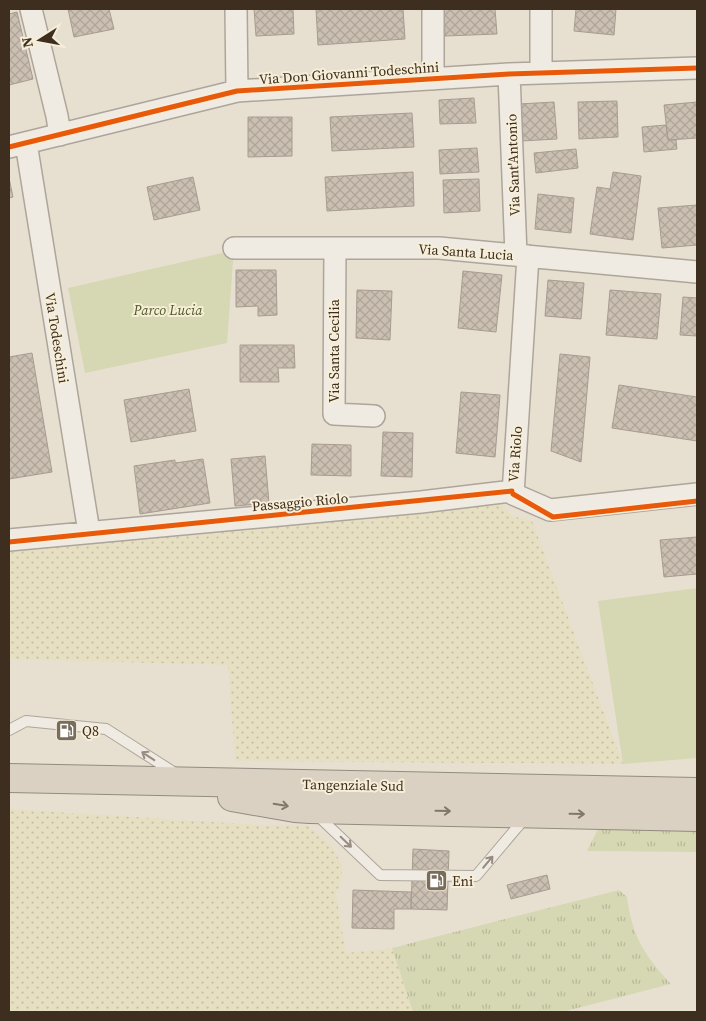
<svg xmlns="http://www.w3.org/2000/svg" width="706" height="1021" font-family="'Source Serif 4',serif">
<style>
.farmland{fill:url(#farmland-dots)}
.grass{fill:url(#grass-tufts)}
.park{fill:#d6d7b3}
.building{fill:url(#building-cross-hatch);stroke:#a89c90}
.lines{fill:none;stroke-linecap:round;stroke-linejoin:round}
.lane-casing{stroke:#ada599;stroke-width:12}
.street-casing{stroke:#ada599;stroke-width:24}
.highway-casing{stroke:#928b80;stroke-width:30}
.lane{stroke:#efebe3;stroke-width:10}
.street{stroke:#efebe3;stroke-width:21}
.highway{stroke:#dad1c2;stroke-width:28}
.cycleway-casing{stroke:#f7eed8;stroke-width:8}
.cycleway{stroke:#e8590c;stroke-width:5}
.oneway{stroke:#968c82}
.oneway2{stroke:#847769}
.labels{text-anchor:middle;stroke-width:4;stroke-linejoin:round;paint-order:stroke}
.street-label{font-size:14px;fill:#3d2e20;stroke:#f7eed8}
.park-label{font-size:14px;font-style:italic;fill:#4d5a26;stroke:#f7eed8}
.poi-label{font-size:14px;fill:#3d2e20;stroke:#f7eed8;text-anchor:start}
</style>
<defs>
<pattern id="farmland-dots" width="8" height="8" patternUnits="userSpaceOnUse" patternTransform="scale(1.25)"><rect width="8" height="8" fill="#e6dfc2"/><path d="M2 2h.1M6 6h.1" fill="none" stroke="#c6c0a6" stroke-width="1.8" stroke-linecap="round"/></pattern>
<pattern id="grass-tufts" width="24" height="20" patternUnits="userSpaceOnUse" patternTransform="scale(1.25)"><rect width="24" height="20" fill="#d6d7b3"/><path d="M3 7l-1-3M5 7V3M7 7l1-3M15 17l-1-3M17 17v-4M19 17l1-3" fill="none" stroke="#b9b99a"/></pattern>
<pattern id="building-cross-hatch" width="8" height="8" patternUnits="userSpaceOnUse" patternTransform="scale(1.25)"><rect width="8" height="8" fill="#cbbfb2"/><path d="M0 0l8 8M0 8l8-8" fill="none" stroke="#afa499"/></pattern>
</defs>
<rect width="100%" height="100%" fill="#e7e0d1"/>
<!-- farmland -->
<path class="farmland" d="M 499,500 L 512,516 L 532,521 L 623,764 L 235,761 L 228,665 L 9,659 L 9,545 Z
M 9,809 L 261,825 L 307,825 L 331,845 L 342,865 L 342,877 L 336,895 L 346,953 L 392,948 L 413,1012 L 9,1012 Z"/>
<!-- grass -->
<path class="grass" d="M 598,829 L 697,830 L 697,852 L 587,851 Z
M 619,890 L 627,897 C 632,936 644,955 671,984 L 562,1012 L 413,1012 L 392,948 Z"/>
<!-- park -->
<path class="park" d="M 233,240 L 234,248 L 227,343 L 85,373 L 68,288 L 222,253 Z
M 697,588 L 697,758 L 623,764 L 598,601 Z"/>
<!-- building -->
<path class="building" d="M 68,9 L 109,9 L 114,29 L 74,37 Z
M 254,9 L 293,9 L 294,34 L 256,36 Z
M 316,9 L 403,9 L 405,39 L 318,45 Z
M 444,9 L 495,9 L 497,34 L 445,36 Z
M 576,9 L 616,9 L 614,35 L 574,31 Z
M 17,12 L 33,79 L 9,85 L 9,14 Z
M 474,98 L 476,123 L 440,124 L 439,100 Z
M 617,101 L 618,137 L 579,139 L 578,102 Z
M 554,102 L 557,139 L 521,141 L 519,104 Z
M 697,102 L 697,138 L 668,140 L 664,105 Z
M 412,113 L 414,147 L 332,151 L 330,117 Z
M 248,117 L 292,117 L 292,156 L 248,157 Z
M 666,125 L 668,140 L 676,140 L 677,149 L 644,152 L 642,127 Z
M 477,148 L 479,172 L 440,174 L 439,150 Z
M 576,149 L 578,168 L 536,173 L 534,153 Z
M 413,172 L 414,206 L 327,211 L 325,177 Z
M 613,172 L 641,176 L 633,240 L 590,234 L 597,187 L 610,189 Z
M 193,177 L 200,210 L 154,220 L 147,187 Z
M 9,178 L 13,197 L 9,198 Z
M 479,179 L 480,211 L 444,213 L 443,180 Z
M 538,194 L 574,198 L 571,233 L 535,229 Z
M 697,205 L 697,245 L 662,248 L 658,208 Z
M 236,270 L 276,270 L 277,315 L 258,316 L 258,306 L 236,307 Z
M 463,271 L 502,275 L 496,332 L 458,328 Z
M 548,280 L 584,283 L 581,319 L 545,316 Z
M 357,290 L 392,291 L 390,340 L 356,338 Z
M 610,290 L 661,294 L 657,339 L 606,335 Z
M 683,297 L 697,298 L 697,336 L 680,335 Z
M 240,345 L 294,345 L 295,368 L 278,368 L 279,382 L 240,382 Z
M 32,353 L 52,472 L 9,479 L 9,357 Z
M 560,354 L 590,357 L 581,462 L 551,451 Z
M 619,385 L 697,397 L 697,441 L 612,428 Z
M 189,389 L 196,431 L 131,442 L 124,400 Z
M 461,392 L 500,395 L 495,457 L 456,453 Z
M 383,432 L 413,433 L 412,477 L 381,476 Z
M 312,444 L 351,445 L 351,476 L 311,475 Z
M 265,456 L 269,503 L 235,506 L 231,459 Z
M 203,459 L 210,503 L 140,514 L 134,466 L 175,460 L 175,463 Z
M 697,537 L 697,574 L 664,577 L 660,540 Z
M 413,849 L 449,851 L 447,910 L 411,909 Z
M 547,875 L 550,889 L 511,899 L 507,885 Z
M 353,890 L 411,892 L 411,909 L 394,909 L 394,929 L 352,928 Z"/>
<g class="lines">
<defs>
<path id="lane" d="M 9,730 L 26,721 L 106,729 L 178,775
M 316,814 L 380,875 L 476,876 L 525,818"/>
<path id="street" d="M 31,9 L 57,116 L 60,135
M 236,9 L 237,91
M 433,9 L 433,79
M 541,73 L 541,9
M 509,74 L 516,255
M 26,143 L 89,532
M 9,147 L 237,91 L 509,74 L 697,68
M 234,248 L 439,248 L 697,272
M 335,248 L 334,414 L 374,416
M 528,256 L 513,494 L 550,510 L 697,494
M 9,540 L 421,502 L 512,491"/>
<path id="highway" d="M 9,778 L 697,792
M 232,797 L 295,808 L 310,809 L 697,817"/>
</defs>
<!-- lane casing -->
<use href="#lane" class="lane-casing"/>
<!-- street casing -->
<use href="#street" class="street-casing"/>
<!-- highway casing -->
<use href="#highway" class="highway-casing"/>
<!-- lane -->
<use href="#lane" class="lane"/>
<!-- street -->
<use href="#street" class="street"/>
<!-- highway -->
<use href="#highway" class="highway"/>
<defs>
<path id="cycleway" d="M 9,147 L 237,91 L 509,74 L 697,68
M 513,494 L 553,517 L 697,501
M 9,542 L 512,491"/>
</defs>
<!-- cycleway casing -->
<use href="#cycleway" class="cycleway-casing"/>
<!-- cycleway -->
<use href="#cycleway" class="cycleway"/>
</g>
<!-- one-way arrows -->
<defs><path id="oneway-shaft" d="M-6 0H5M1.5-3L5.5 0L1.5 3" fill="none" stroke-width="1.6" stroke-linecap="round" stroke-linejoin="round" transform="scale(1.25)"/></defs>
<g class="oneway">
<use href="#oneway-shaft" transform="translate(148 756) rotate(-147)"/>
<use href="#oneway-shaft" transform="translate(346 842) rotate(44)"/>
<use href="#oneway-shaft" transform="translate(488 862) rotate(-50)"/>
</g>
<g class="oneway2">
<use href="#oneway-shaft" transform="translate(281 805) rotate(10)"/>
<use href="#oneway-shaft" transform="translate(443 811) rotate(1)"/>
<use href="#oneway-shaft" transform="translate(577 814) rotate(1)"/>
</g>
<!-- icons -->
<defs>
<symbol id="fuel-square" viewBox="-11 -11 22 22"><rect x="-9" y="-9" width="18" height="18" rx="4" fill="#786c5e" stroke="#f7eed8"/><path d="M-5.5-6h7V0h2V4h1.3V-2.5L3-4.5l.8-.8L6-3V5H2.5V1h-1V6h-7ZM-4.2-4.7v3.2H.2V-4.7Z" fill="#fff"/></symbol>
</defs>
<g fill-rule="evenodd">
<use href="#fuel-square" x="54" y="718" width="25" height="25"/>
<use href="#fuel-square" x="424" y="868" width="25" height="25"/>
</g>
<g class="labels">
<!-- street labels -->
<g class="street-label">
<text transform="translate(349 73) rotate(-4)" y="5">Via Don Giovanni Todeschini</text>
<text transform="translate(513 165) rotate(-92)" y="5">Via Sant'Antonio</text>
<text transform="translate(466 252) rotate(4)" y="5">Via Santa Lucia</text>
<text transform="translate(57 338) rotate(81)" y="5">Via Todeschini</text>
<text transform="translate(334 351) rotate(-90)" y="5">Via Santa Cecilia</text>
<text transform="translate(515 454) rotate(-86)" y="5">Via Riolo</text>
<text transform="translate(300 502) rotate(-5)" y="5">Passaggio Riolo</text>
<text transform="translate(353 785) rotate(1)" y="5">Tangenziale Sud</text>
</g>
<!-- park labels -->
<g class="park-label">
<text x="168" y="315">Parco Lucia</text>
</g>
<!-- poi labels -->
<g class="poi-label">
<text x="82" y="736">Q8</text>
<text x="452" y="886">Eni</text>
</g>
</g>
<!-- border -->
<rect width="706" height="1021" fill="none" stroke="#3d2e20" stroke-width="20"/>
<!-- north arrow -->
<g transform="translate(40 40) rotate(259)" stroke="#f7eed8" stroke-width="4" paint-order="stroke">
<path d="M0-4L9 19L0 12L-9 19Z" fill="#3d2e20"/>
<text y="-8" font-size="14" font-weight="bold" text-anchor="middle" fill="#3d2e20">N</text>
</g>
</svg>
